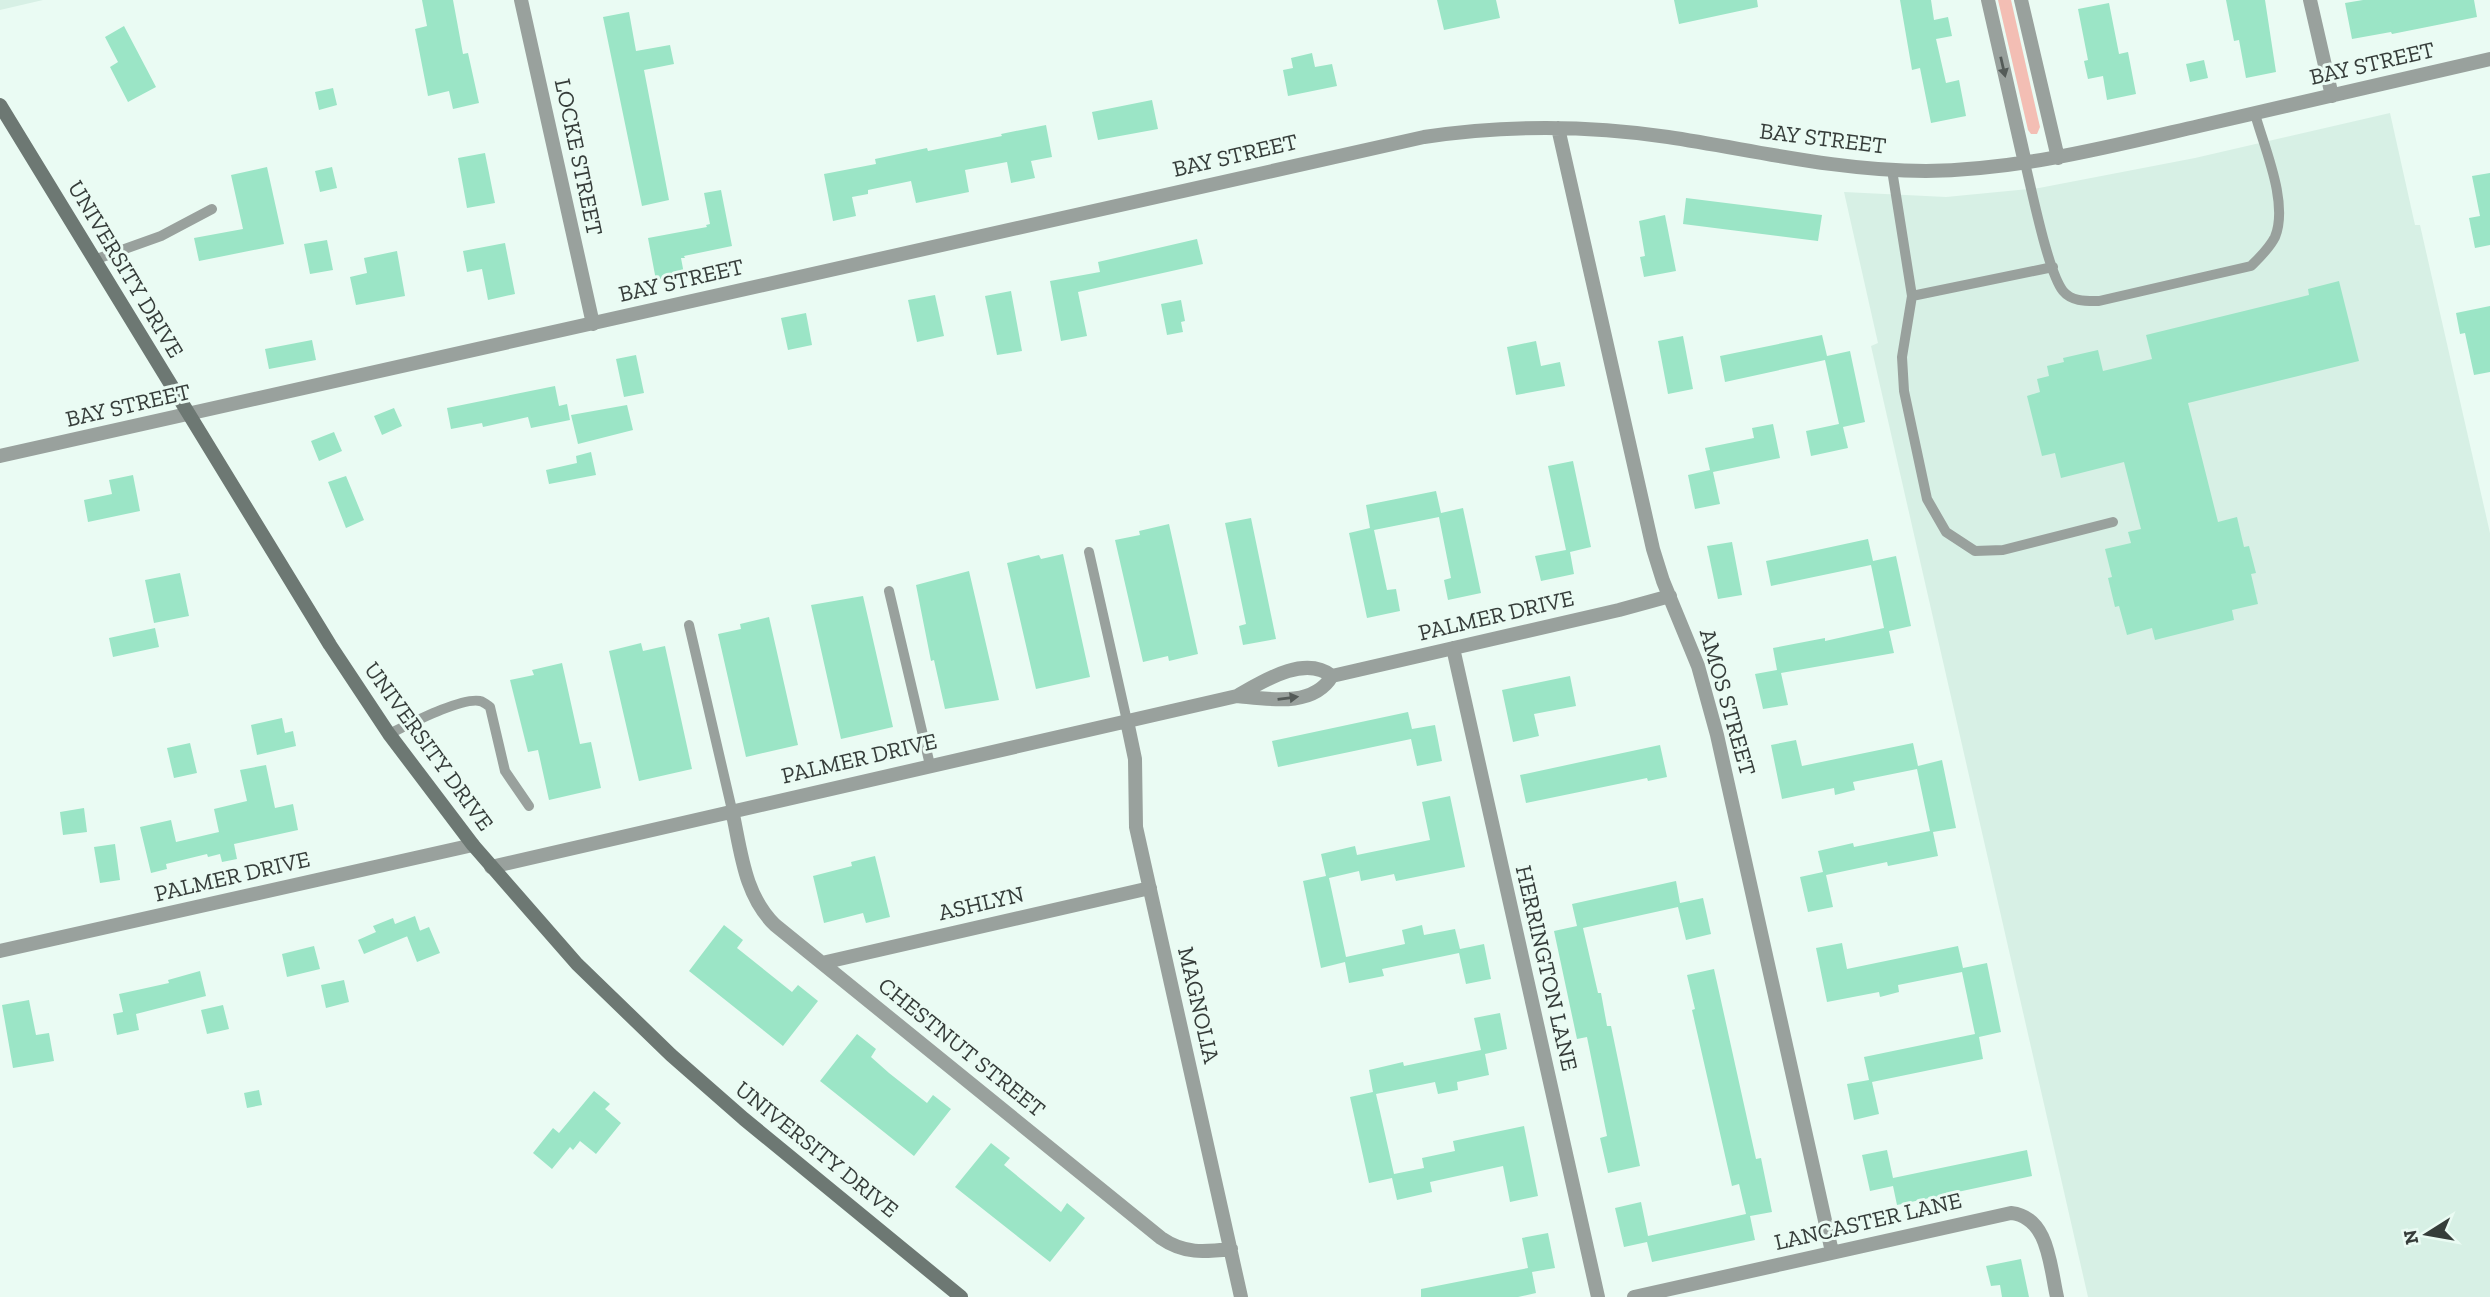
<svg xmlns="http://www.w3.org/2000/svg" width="2490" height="1297" font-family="'Zilla Slab',serif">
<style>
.built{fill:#d7f0e5}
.green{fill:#f3beb4}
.building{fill:#9be5c6}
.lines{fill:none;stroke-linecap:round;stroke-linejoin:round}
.lane{stroke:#99a19d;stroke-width:10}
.street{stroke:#99a19d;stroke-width:14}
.secondary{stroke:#6d7873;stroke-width:14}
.oneway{fill:#545b58}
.labels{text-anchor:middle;stroke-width:6;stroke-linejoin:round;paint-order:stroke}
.street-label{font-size:23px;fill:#363d3a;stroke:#eafbf3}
</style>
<rect width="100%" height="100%" fill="#eafbf3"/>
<!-- built -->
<path class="built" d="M 0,0 L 43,0 L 0,10 Z
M 2390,113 L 2415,225 L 2420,225 L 2490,533 L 2490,1297 L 2088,1297 L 1871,346 L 1878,343 L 1844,192 L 1946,197 L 2039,188 L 2195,158 Z"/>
<!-- green -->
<path class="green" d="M 1998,0 L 2011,0 L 2040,127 L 2037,134 L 2031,134 L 2028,130 Z"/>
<!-- building -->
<path class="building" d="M 422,0 L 453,0 L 463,54 L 468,53 L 479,103 L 453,109 L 449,91 L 428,96 L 415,29 L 427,26 Z
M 1437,0 L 1496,0 L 1500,18 L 1444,30 Z
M 1674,0 L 1757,0 L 1758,7 L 1679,24 Z
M 1900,0 L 1931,0 L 1934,20 L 1948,17 L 1952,36 L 1936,39 L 1946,83 L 1959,80 L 1966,116 L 1931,123 L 1920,68 L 1912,70 Z
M 2226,0 L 2265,0 L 2276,72 L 2246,78 L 2239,40 L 2234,41 Z
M 2363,0 L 2474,0 L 2477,17 L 2392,34 L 2391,32 L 2352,39 L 2345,3 Z
M 2109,3 L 2119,54 L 2128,52 L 2136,94 L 2107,100 L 2103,76 L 2088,79 L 2084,61 L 2088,60 L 2078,9 Z
M 629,12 L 636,51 L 670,45 L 674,64 L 644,70 L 669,200 L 642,206 L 603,17 Z
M 124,26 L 156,87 L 128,102 L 110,67 L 118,62 L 105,37 Z
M 1312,53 L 1315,67 L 1332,64 L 1337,86 L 1288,96 L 1283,70 L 1293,68 L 1291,58 Z
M 2204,60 L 2208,78 L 2190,82 L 2186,64 Z
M 333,88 L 337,105 L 319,110 L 315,92 Z
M 1152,100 L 1158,129 L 1098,140 L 1092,112 Z
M 1046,125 L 1052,157 L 1031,161 L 1035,178 L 1011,183 L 1007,162 L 965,170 L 969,192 L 916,203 L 911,181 L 868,190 L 868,194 L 852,197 L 856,216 L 833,221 L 824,174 L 876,164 L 875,159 L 927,148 L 928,151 L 1002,136 L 1001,134 Z
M 485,153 L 495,203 L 467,208 L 458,158 Z
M 267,167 L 284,244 L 199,261 L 194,238 L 243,229 L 231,175 Z
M 332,167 L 337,188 L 320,192 L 315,171 Z
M 2490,173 L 2490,245 L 2475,248 L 2469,218 L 2480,216 L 2472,176 Z
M 721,190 L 732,246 L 684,256 L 685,258 L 681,258 L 684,274 L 656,280 L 648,238 L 707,227 L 706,225 L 710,224 L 704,193 Z
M 1686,198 L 1822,215 L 1818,241 L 1683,224 Z
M 1665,215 L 1676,271 L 1644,277 L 1640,257 L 1645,256 L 1639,221 Z
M 1197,239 L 1203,264 L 1078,292 L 1087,336 L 1061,341 L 1050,281 L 1100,272 L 1098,262 Z
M 327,240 L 333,270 L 310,274 L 304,244 Z
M 505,243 L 515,294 L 488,300 L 482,269 L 467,272 L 463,251 Z
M 397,251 L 405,296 L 356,305 L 350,277 L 367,273 L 364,258 Z
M 2339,281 L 2359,361 L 2188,403 L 2218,522 L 2237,517 L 2244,547 L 2249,546 L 2256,573 L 2251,574 L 2258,604 L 2232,610 L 2234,620 L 2155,640 L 2152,628 L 2127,635 L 2119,606 L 2115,607 L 2108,578 L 2112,577 L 2105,549 L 2131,543 L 2128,532 L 2141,529 L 2124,462 L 2061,478 L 2055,453 L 2042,456 L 2027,396 L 2040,392 L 2037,379 L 2049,376 L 2047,366 L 2064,362 L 2063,358 L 2098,350 L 2103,371 L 2152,359 L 2146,335 L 2309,295 L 2308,289 Z
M 1011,291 L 1022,351 L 997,355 L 985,296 Z
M 935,295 L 944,336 L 917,342 L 908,300 Z
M 1181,300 L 1185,321 L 1181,322 L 1183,332 L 1167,335 L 1161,304 Z
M 2490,306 L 2490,372 L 2474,375 L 2465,333 L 2460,334 L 2456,313 Z
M 806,313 L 812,345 L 788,350 L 781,318 Z
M 1822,335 L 1827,356 L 1850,351 L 1865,422 L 1843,427 L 1848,448 L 1811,456 L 1806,431 L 1839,424 L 1825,360 L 1725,382 L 1720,356 Z
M 1683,336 L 1693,389 L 1668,394 L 1658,341 Z
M 312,340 L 316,360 L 269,369 L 265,349 Z
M 1536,341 L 1541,366 L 1560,362 L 1565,386 L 1516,395 L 1507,347 Z
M 636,355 L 644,393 L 624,397 L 616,359 Z
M 555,386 L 559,406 L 567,404 L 570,420 L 531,428 L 528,417 L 483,427 L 482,423 L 451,429 L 447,408 Z
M 627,405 L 633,430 L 578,444 L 571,415 Z
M 394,408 L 402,426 L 382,435 L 374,416 Z
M 1773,424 L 1780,458 L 1713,472 L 1720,504 L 1695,509 L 1688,475 L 1710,470 L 1705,448 L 1754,438 L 1752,428 Z
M 334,432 L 342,451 L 319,461 L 311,441 Z
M 591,452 L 596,475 L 549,484 L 546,470 L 577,463 L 576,456 Z
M 1573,461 L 1591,547 L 1570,552 L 1574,574 L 1541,581 L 1535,556 L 1566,550 L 1548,466 Z
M 133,475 L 140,511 L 88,522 L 84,500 L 112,494 L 109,480 Z
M 346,476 L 364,520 L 346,528 L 328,482 Z
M 1436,491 L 1441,513 L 1463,508 L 1481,593 L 1448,600 L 1444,580 L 1451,578 L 1439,517 L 1374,530 L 1387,590 L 1396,589 L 1400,611 L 1367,618 L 1349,533 L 1370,528 L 1366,505 Z
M 1251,518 L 1276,639 L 1243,645 L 1239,626 L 1246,624 L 1225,523 Z
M 1169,524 L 1198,654 L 1169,661 L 1168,656 L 1143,662 L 1115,540 L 1140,535 L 1139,531 Z
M 1868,539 L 1873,561 L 1896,556 L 1911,626 L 1889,631 L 1894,653 L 1781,673 L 1788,705 L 1763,709 L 1755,674 L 1777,670 L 1773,648 L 1825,638 L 1825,641 L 1884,628 L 1871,565 L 1771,586 L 1766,561 Z
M 1732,542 L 1742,595 L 1718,599 L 1707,546 Z
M 1063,554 L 1090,677 L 1036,689 L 1007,563 L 1039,555 L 1041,559 Z
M 969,571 L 999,700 L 945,709 L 934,660 L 931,661 L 916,585 Z
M 180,573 L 189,616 L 154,623 L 145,580 Z
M 863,596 L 893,727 L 841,739 L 811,605 Z
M 769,617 L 798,745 L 746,757 L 718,634 L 741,629 L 740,624 Z
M 155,628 L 159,647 L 113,657 L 109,638 Z
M 641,643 L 643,651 L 665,646 L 692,769 L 639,781 L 609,651 Z
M 562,663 L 580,744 L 591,742 L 601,788 L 549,800 L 538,750 L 528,752 L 510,680 L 534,675 L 532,670 Z
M 1570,676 L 1576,706 L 1534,714 L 1539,736 L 1513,742 L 1502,690 Z
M 1408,712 L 1412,729 L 1435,725 L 1442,761 L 1417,766 L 1411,739 L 1278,767 L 1272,741 Z
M 282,718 L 285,733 L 293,731 L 296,746 L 257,755 L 251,725 Z
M 1796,740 L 1802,766 L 1913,743 L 1918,766 L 1942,760 L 1956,828 L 1933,832 L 1938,856 L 1888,866 L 1887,862 L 1826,875 L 1833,907 L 1808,912 L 1800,877 L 1823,872 L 1818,851 L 1853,843 L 1854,847 L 1930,831 L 1917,769 L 1853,782 L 1855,790 L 1835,795 L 1834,788 L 1782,799 L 1771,745 Z
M 190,743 L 197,773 L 174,778 L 167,748 Z
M 1660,745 L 1667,777 L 1648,781 L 1647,778 L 1526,803 L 1520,775 Z
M 266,765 L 275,808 L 293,804 L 298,830 L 234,844 L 237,859 L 222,862 L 220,854 L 208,857 L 207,854 L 166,864 L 167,869 L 151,873 L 140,827 L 171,820 L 176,842 L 219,832 L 214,809 L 247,801 L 240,770 Z
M 1450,796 L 1465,867 L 1396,881 L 1394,874 L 1361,881 L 1359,871 L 1329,878 L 1346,957 L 1405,944 L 1402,930 L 1422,925 L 1424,935 L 1455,929 L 1460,949 L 1484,944 L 1491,979 L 1466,984 L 1459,953 L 1382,969 L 1384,976 L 1349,983 L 1345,962 L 1321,968 L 1303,881 L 1326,876 L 1321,854 L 1355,846 L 1357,855 L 1430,840 L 1422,802 Z
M 84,808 L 87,832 L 63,835 L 60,812 Z
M 115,844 L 120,880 L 100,883 L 94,847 Z
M 875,856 L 890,917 L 866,923 L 863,913 L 824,923 L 813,876 L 852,866 L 851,862 Z
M 1676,881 L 1680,903 L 1703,898 L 1711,934 L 1686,940 L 1678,907 L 1583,928 L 1598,993 L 1601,993 L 1607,1026 L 1611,1026 L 1640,1166 L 1608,1173 L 1600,1138 L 1607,1136 L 1587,1037 L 1577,1039 L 1554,931 L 1577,926 L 1572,904 Z
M 415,916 L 420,931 L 364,954 L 358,940 L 376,932 L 373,926 L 393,918 L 395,924 Z
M 724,925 L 743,940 L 737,948 L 792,992 L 798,985 L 818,1001 L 783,1046 L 689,971 Z
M 429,927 L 440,953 L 417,962 L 407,936 Z
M 1842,943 L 1847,969 L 1958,946 L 1963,968 L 1987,963 L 2001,1032 L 1979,1037 L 1983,1059 L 1872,1082 L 1879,1114 L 1854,1120 L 1847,1084 L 1869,1080 L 1864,1057 L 1975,1034 L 1962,972 L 1898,985 L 1899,992 L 1880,997 L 1879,992 L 1827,1002 L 1816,948 Z
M 314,946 L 320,969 L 287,977 L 282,954 Z
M 1714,969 L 1756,1159 L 1761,1158 L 1772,1212 L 1750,1216 L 1755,1240 L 1652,1262 L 1647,1242 L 1624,1247 L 1615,1208 L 1641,1202 L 1648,1236 L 1746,1214 L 1739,1184 L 1732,1186 L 1692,1010 L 1695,1009 L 1687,975 Z
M 200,971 L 206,996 L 136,1014 L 139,1030 L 117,1035 L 113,1014 L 123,1012 L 119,994 L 169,983 L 168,980 Z
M 344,980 L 349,1002 L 326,1008 L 321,985 Z
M 29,1000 L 36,1035 L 49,1033 L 54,1061 L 13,1068 L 2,1005 Z
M 223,1005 L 229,1029 L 207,1034 L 201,1010 Z
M 1500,1013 L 1507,1049 L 1485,1054 L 1489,1075 L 1457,1082 L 1458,1090 L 1438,1094 L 1435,1082 L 1376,1094 L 1394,1174 L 1424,1168 L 1422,1158 L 1455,1151 L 1453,1141 L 1524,1126 L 1538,1196 L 1510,1202 L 1503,1166 L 1430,1182 L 1432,1192 L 1397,1200 L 1392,1178 L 1369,1183 L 1350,1097 L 1373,1092 L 1369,1070 L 1403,1062 L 1404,1066 L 1481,1050 L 1474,1018 Z
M 857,1034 L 876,1049 L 871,1057 L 889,1073 L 927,1103 L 933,1095 L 951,1109 L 914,1156 L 820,1081 Z
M 259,1090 L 262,1105 L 247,1108 L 244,1093 Z
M 594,1091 L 610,1104 L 605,1109 L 621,1123 L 596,1154 L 580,1141 L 573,1150 L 570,1147 L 552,1169 L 533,1153 L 553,1128 L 559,1133 Z
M 991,1143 L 1010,1158 L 1004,1165 L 1061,1212 L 1067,1203 L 1085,1218 L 1050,1262 L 955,1187 Z
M 1887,1150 L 1893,1178 L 2027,1150 L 2032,1176 L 1897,1205 L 1893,1186 L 1870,1191 L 1862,1155 Z
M 1548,1233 L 1555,1268 L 1532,1272 L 1536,1293 L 1518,1297 L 1421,1297 L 1421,1289 L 1528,1268 L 1522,1238 Z
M 2021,1259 L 2029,1297 L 2002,1297 L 2000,1285 L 1991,1286 L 1986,1266 Z"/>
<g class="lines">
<!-- lane -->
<path class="lane" d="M 2025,163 C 2032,191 2048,272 2063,291 C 2072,302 2087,301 2099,301 L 2251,266 C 2260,257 2269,249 2275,237 C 2289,203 2264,147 2255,114
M 1892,170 L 1912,296 L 2053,267
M 94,260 L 161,236 L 212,209
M 1912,296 L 1902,357 L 1904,391 L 1927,499 L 1946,532 L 1975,551 L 2003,550 L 2113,522
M 1089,552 L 1127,721
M 889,591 L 930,765
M 689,625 L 732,810
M 389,734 C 408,725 461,697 480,701 C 482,701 489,706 490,707 L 505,771 L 529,806"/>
<!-- street -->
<path class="street" d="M 521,0 L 593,324
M 1988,0 L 2025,163
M 2021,0 L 2058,158
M 2310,0 L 2332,96
M 1558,128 L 1653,549 L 1663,581 L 1698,666 L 1717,735 L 1832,1252
M 0,456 L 1424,137 C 1505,125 1586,125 1668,137 C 1754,150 1838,171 1926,171 C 2019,170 2108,147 2199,126 C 2296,104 2393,82 2490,59
M 1453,648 L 1598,1297
M 1237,696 C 1268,699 1313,708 1332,676 L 1619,610 L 1670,596
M 1127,721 L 1135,759 L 1136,827 L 1241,1297
M 732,810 C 741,851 744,895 775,925 L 1161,1238 C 1184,1254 1204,1252 1231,1249
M 491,867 L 1237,696 C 1262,682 1304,654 1332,676
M 0,951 L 473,845
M 822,963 L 1150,888
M 1634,1297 L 2011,1213 C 2049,1217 2050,1267 2057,1297"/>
<!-- secondary -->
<path class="secondary" d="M 0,105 L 330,645 L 389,734 L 473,845 L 577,964 L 671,1055 L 744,1119 L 961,1297"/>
</g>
<!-- one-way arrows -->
<defs><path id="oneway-solid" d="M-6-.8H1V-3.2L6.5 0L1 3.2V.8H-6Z" transform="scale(1.75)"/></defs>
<g class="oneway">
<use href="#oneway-solid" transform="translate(2003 67) rotate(77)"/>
<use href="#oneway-solid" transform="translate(1288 698) rotate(-7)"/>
</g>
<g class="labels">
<!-- street labels -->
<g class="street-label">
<text transform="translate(2372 63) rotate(-13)" y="8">BAY STREET</text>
<text transform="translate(1823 138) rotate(7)" y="8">BAY STREET</text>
<text transform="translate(1235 155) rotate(-13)" y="8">BAY STREET</text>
<text transform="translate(579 157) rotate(78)" y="8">LOCKE STREET</text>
<text transform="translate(126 269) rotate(59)" y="8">UNIVERSITY DRIVE</text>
<text transform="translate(681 280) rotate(-13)" y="8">BAY STREET</text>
<text transform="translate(128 405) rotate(-13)" y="8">BAY STREET</text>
<text transform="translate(1496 615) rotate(-13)" y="8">PALMER DRIVE</text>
<text transform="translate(1728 702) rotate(74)" y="8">AMOS STREET</text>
<text transform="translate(429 746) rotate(54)" y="8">UNIVERSITY DRIVE</text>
<text transform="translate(859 758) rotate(-13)" y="8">PALMER DRIVE</text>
<text transform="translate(232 876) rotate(-13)" y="8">PALMER DRIVE</text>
<text transform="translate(981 903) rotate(-13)" y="8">ASHLYN</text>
<text transform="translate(1547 968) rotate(77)" y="8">HERRINGTON LANE</text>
<text transform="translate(1199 1005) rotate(77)" y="8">MAGNOLIA</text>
<text transform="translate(962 1047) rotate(39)" y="8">CHESTNUT STREET</text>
<text transform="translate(817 1149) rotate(39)" y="8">UNIVERSITY DRIVE</text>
<text transform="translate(1868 1221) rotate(-13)" y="8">LANCASTER LANE</text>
</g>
</g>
<!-- north arrow -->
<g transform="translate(2427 1234) rotate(259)" stroke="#eafbf3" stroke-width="5" paint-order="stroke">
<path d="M0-5L12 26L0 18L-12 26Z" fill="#363d3a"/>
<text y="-10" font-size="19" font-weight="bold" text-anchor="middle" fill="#363d3a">N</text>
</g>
</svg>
